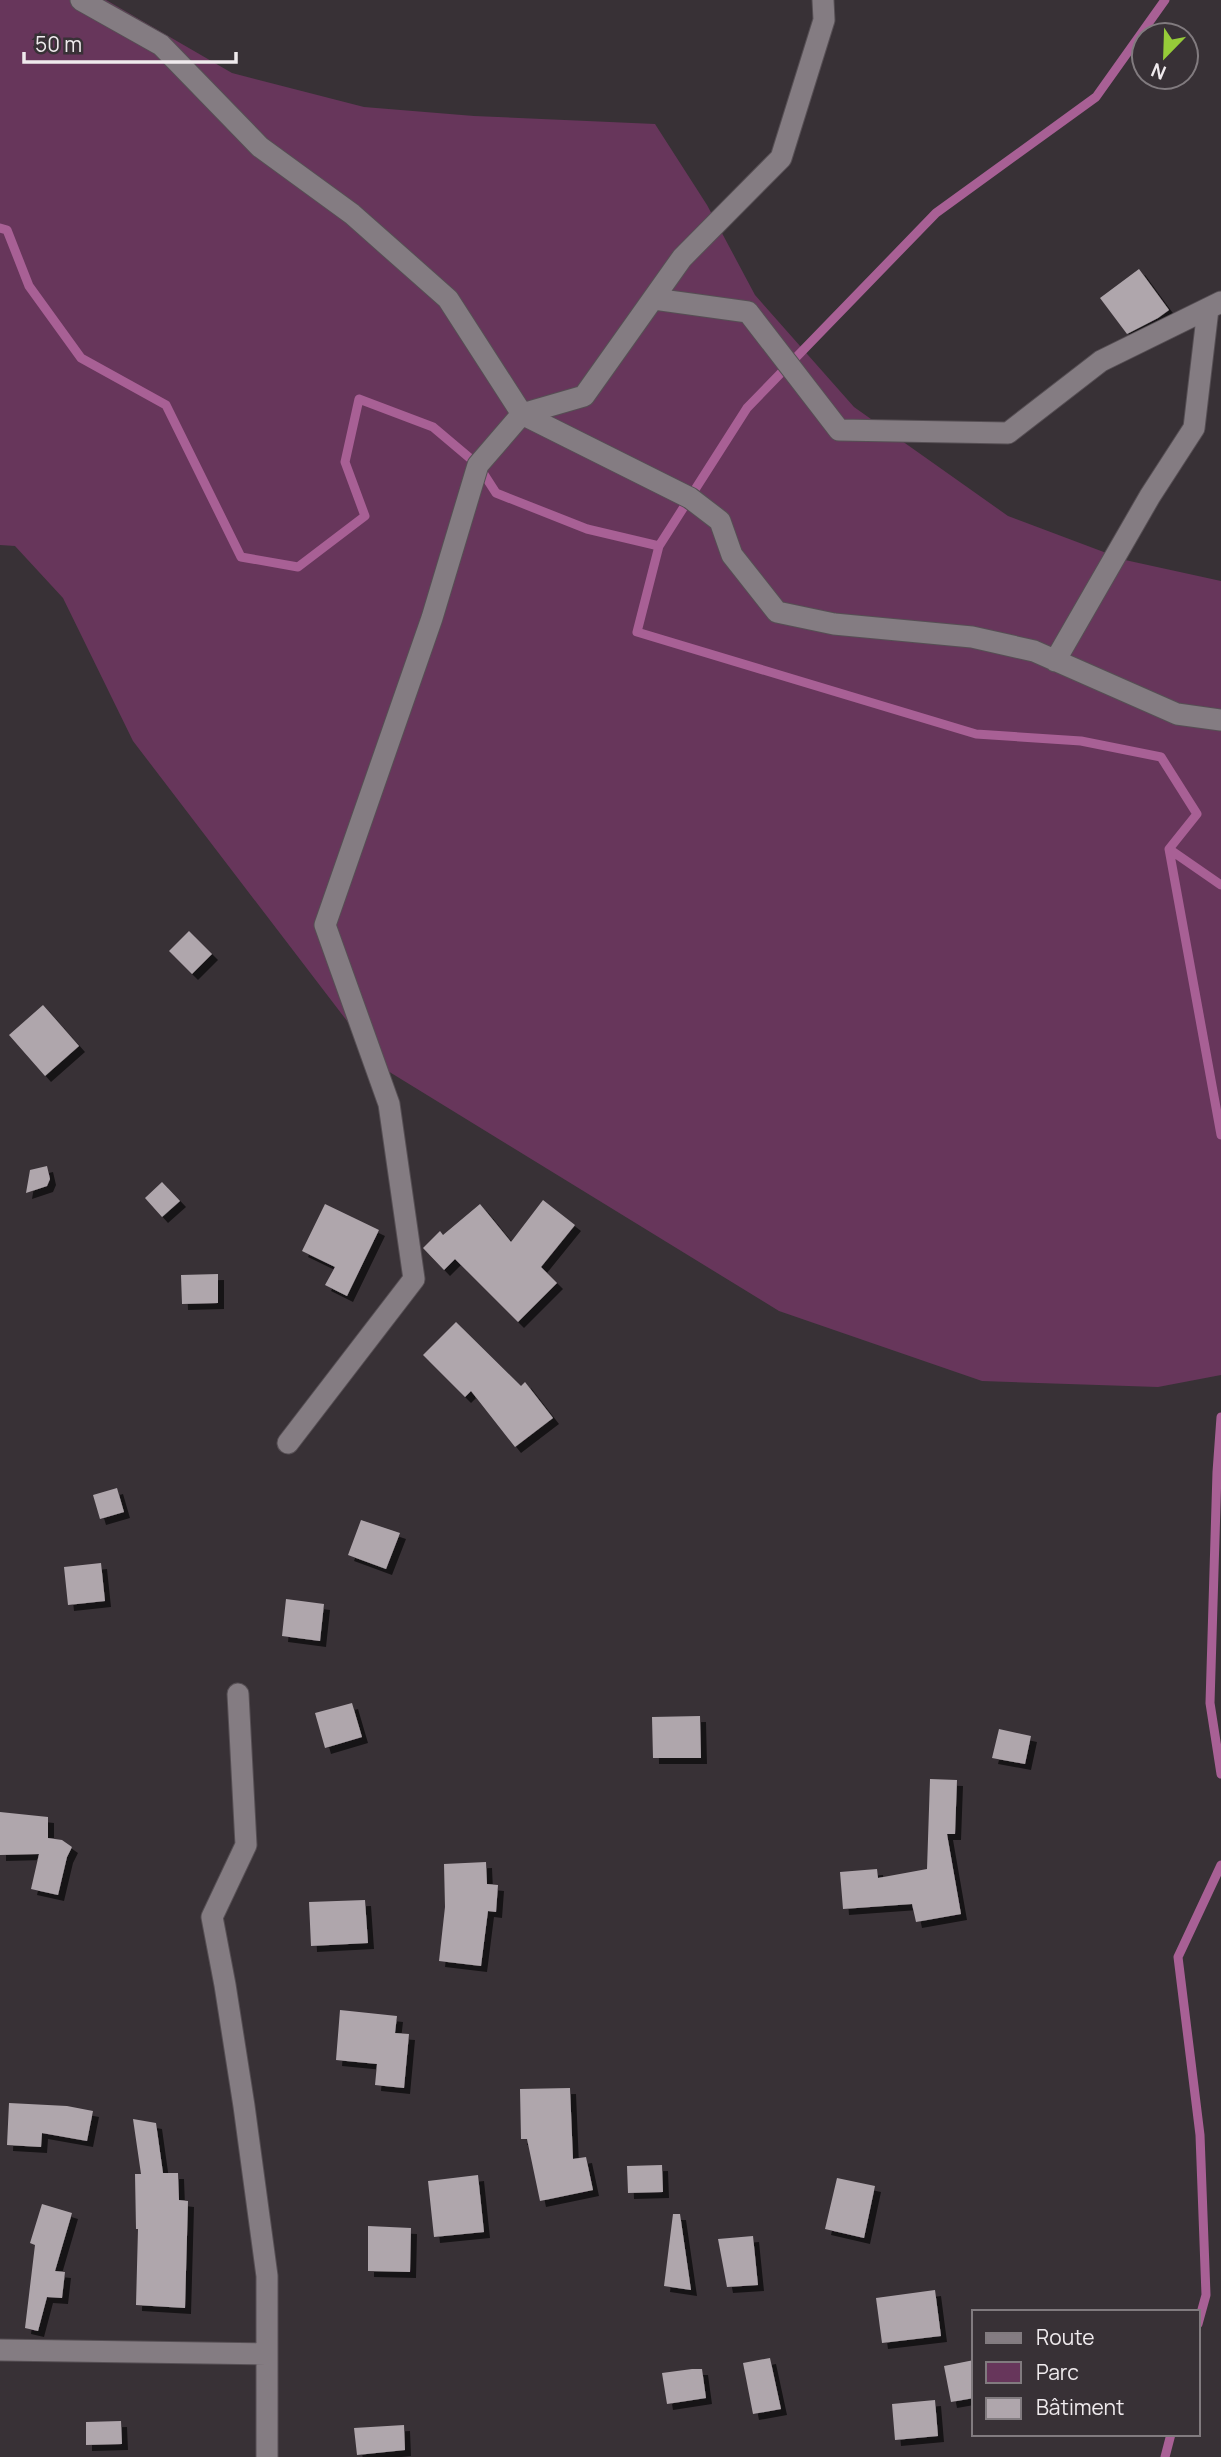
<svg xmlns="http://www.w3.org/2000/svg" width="1221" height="2457" font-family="Manrope,sans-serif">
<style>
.green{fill:#67365b}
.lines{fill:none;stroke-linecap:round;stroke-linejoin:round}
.stream{stroke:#a86095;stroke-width:9}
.building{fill:#afa6ac;filter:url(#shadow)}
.minor-casing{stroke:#564f54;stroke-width:23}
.minor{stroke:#847c82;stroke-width:21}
</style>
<defs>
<filter id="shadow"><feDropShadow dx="6" dy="6" stdDeviation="0" flood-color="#0009"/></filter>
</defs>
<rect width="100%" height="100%" fill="#383136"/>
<!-- green -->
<path class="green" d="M 0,0 L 106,0 L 232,73 L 364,107 L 474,116 L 655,124 L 707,205 L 755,295 L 854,407 L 1008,516 L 1125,560 L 1221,581 L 1221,1375 L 1158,1387 L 982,1381 L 779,1311 L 383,1068 L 133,741 L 63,598 L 15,546 L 0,545 Z"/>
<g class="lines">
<!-- stream -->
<path class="stream" d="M 0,228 L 7,230 L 29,286 L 81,358 L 166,405 L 241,557 L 298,567 L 365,516 L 345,462 L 359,399 L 433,427 L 478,465 L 496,493 L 587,529 L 659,546 L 637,632 L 976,734 L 1081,741 L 1161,757 L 1197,814 L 1169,849 L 1221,885
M 659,546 L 747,408 L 936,213 L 1096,97 L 1165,0
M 1169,849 L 1221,1135
M 1221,1417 L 1217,1472 L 1210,1703 L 1221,1774
M 1198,2324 L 1206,2295 L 1200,2135 L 1178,1957 L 1221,1865
M 1165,2457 L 1171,2434"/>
</g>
<!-- building -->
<path class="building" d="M 1139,269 L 1169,310 L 1158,318 L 1127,334 L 1100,298 Z
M 189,931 L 212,954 L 192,974 L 169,951 Z
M 43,1005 L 79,1046 L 45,1076 L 9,1035 Z
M 47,1166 L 50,1179 L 47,1186 L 26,1193 L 30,1170 Z
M 162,1182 L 180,1201 L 162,1217 L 145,1198 Z
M 543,1200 L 575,1225 L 541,1267 L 557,1283 L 518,1322 L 455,1259 L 444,1270 L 423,1248 L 440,1231 L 443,1235 L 480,1204 L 511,1242 Z
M 325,1204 L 379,1230 L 347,1296 L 325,1285 L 335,1267 L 302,1251 Z
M 218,1274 L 218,1303 L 182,1304 L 181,1275 Z
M 456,1322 L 521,1386 L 525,1382 L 553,1418 L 515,1447 L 471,1391 L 465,1397 L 423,1355 Z
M 117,1488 L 124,1512 L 100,1519 L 93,1495 Z
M 361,1520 L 400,1533 L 386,1569 L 348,1555 Z
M 101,1563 L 105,1601 L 68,1605 L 64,1567 Z
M 286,1599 L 324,1604 L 320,1641 L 282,1636 Z
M 352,1703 L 362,1737 L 325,1748 L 315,1713 Z
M 700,1716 L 701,1758 L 653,1758 L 652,1717 Z
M 999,1729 L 1031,1736 L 1025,1764 L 992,1758 Z
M 930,1779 L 957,1780 L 955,1834 L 947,1834 L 961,1914 L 916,1922 L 912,1904 L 843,1909 L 840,1872 L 877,1869 L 878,1878 L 927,1869 Z
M 0,1812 L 48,1817 L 48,1838 L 62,1840 L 72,1847 L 67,1857 L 58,1895 L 31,1889 L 39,1854 L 0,1855 Z
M 486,1862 L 487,1884 L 498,1885 L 496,1912 L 488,1911 L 481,1966 L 439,1961 L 445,1907 L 444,1864 Z
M 365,1900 L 368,1943 L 311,1946 L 309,1902 Z
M 340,2010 L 397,2016 L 395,2033 L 409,2034 L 404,2088 L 375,2085 L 377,2064 L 336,2060 Z
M 570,2088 L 573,2159 L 586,2157 L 593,2190 L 540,2201 L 527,2139 L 521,2139 L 520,2089 Z
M 9,2103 L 67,2106 L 93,2111 L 87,2141 L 42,2133 L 41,2147 L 7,2145 Z
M 133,2119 L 156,2123 L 163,2173 L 178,2173 L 179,2200 L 188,2201 L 185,2308 L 136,2305 L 138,2229 L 136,2229 L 135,2174 L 141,2174 Z
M 662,2165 L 663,2192 L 628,2193 L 627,2166 Z
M 478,2175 L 484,2232 L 434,2237 L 428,2181 Z
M 837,2178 L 875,2186 L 864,2238 L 825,2229 Z
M 42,2204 L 72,2213 L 55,2271 L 65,2272 L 62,2298 L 47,2297 L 38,2331 L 25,2328 L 35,2245 L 30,2243 Z
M 673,2214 L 680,2214 L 691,2290 L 664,2286 Z
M 368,2226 L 411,2228 L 410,2272 L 368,2271 Z
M 753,2236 L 758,2285 L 727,2287 L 718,2239 Z
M 935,2290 L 941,2336 L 882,2343 L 876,2298 Z
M 770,2358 L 781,2409 L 753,2414 L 743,2363 Z
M 974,2360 L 974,2398 L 951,2402 L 944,2366 Z
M 692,2369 L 702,2369 L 706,2398 L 667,2404 L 662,2373 Z
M 935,2400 L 938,2436 L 895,2440 L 892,2404 Z
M 121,2421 L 122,2444 L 86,2445 L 86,2422 Z
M 404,2425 L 405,2450 L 357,2455 L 354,2428 Z"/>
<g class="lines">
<defs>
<path id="minor" d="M 81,0 L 161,45 L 260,147 L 352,214 L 448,299 L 522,414 L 690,498 L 720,521 L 732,555 L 777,612 L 834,624 L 972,637 L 1034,651 L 1177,714 L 1221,720
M 654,299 L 748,312 L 839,430 L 1008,433 L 1101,361 L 1221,302
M 1055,661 L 1150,496 L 1194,428 L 1208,309
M 288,1443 L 414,1279 L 389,1104 L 325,925 L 432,618 L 478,465 L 522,414 L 584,396 L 682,258 L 781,158 L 824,20 L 823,0
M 238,1694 L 246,1845 L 212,1917 L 225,1985 L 244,2106 L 267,2276 L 267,2457
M 0,2350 L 266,2354"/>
</defs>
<!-- minor casing -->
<use href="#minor" class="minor-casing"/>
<!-- minor -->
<use href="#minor" class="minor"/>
</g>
<!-- legend -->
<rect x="972" y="2310" width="228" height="126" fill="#383136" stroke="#817b7f" stroke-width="2"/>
<rect x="986" y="2333" width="35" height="10" fill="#847c82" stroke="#817b7f" stroke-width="2"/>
<text x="1036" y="2345" font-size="21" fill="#efeaed">Route</text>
<rect x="986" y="2362" width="35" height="21" fill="#67365b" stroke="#817b7f" stroke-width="2"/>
<text x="1036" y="2380" font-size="21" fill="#efeaed">Parc</text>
<rect x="986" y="2398" width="35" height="21" fill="#afa6ac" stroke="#817b7f" stroke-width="2"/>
<text x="1036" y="2415" font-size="21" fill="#efeaed">Bâtiment</text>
<!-- north arrow -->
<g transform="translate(1165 56) rotate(203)"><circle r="33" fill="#383136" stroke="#817b7f" stroke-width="2"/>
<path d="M0-5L12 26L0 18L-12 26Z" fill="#96cc39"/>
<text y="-10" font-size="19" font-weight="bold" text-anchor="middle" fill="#efeaed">N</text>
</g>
<!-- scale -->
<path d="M24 52v10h212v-10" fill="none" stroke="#efeaed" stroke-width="3.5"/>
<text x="35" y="52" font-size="21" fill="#efeaed" stroke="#383136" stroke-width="5" paint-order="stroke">50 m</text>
</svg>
